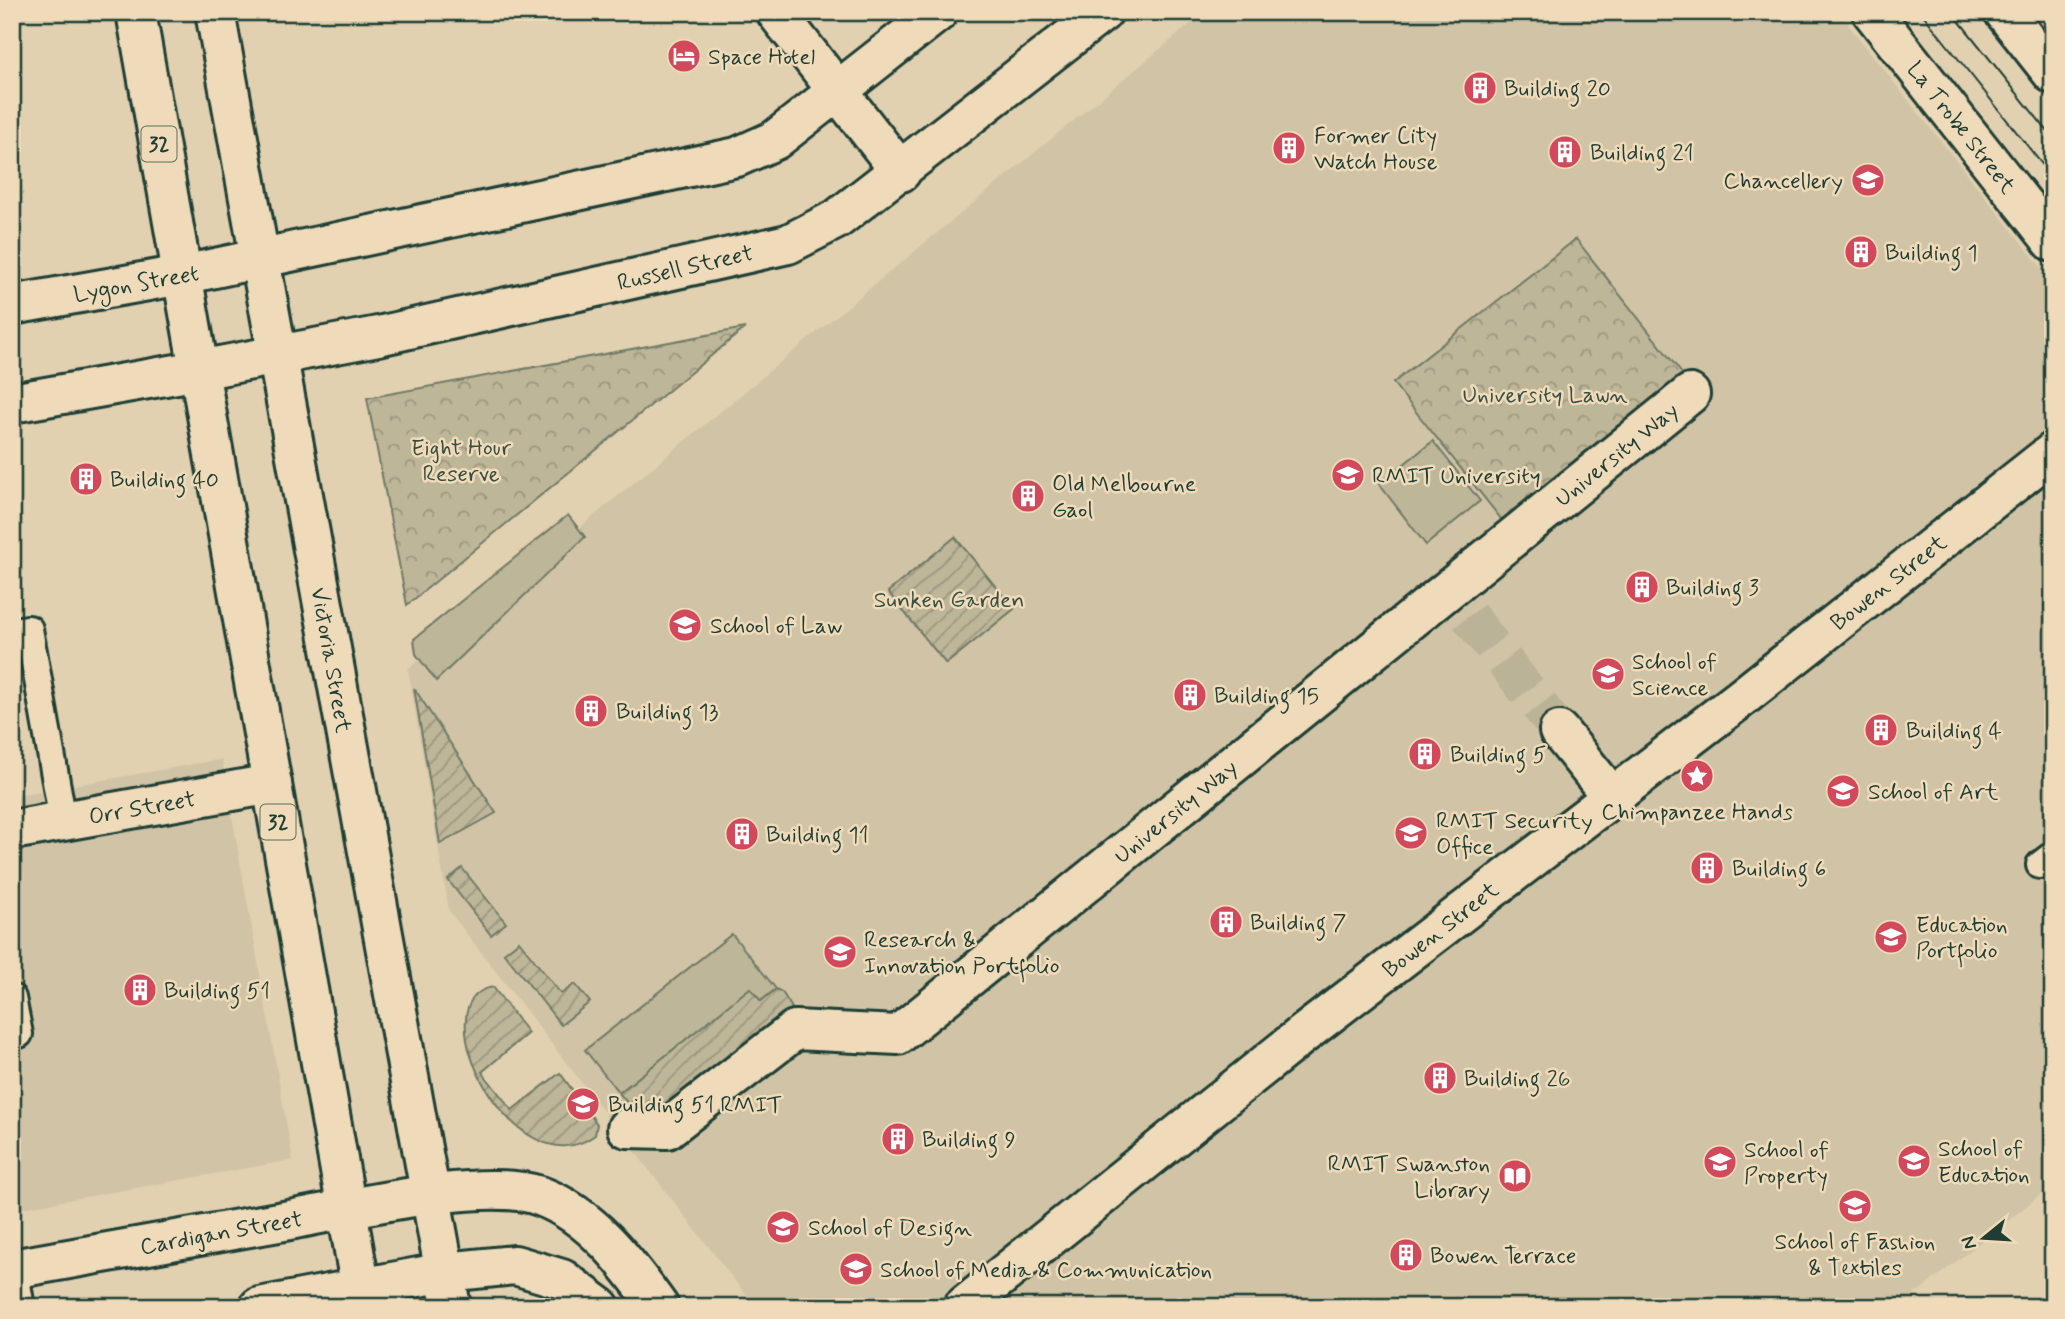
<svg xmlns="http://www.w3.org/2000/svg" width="2065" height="1319" font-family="Mynerve,sans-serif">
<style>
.built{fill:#d1c4a6}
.grass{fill:#beb699;stroke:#6e7a66;stroke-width:2}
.park{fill:url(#park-crowns);stroke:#6e7a66;stroke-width:2}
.garden{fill:url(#garden-furrows);stroke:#6e7a66;stroke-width:2}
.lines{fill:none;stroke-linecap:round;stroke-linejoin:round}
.pedestrian-tunnel{stroke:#bbb398;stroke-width:38;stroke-dasharray:38 19;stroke-linecap:butt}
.service-casing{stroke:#1f3d34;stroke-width:32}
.pedestrian-casing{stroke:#1f3d34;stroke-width:44}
.minor-casing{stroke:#1f3d34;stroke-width:44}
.tertiary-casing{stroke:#1f3d34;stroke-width:44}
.secondary-casing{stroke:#1f3d34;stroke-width:44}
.primary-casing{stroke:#1f3d34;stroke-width:44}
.service{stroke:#efdbb9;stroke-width:26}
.pedestrian{stroke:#efdbb9;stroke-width:38}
.minor{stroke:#efdbb9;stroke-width:38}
.tertiary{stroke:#efdbb9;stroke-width:38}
.secondary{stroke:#efdbb9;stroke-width:38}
.primary{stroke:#efdbb9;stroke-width:38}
.tram{stroke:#1f3d34;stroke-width:2}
.labels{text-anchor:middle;stroke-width:5;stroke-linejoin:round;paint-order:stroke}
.shield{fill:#efdbb9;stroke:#5d6c5c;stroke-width:2}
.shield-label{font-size:21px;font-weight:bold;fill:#1f3d34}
.poi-label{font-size:23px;fill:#1f3d34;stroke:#efdbb9;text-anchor:start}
.street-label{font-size:23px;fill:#1f3d34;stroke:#efdbb9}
.park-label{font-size:23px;fill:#374f43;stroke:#efdbb9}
</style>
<defs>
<pattern id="park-crowns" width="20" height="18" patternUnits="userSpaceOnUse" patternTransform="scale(1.75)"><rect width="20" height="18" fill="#beb699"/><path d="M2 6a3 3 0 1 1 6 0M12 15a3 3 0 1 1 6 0" fill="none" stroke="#9a957e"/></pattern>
<pattern id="garden-furrows" width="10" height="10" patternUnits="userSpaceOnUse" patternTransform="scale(1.75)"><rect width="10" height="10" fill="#beb699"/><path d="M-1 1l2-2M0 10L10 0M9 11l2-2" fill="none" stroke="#9a957e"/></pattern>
</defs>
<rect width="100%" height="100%" fill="#e2d1b1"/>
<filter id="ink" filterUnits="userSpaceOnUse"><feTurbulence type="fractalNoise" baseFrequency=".0143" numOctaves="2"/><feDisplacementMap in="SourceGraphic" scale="14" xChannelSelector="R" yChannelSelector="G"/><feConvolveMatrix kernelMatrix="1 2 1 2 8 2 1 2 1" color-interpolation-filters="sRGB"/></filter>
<g filter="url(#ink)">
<!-- built -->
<path class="built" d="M 1205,12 L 1838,12 L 2053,282 L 2053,1185 L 1899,1307 L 755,1307 L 449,911 L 408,669 Z
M 222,759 L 293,1160 L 12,1210 L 12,796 Z"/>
<!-- grass -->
<path class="grass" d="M 1433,441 L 1480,501 L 1426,545 L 1379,484 Z
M 568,515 L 585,537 L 436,681 L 416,654 L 414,639 Z
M 732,934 L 776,989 L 761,1001 L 750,989 L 619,1093 L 585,1050 Z"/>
<!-- park -->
<path class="park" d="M 1576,239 L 1702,399 L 1521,544 L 1393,383 Z
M 745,328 L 407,605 L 367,398 Z"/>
<!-- garden -->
<path class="garden" d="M 955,537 L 1014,609 L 946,664 L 888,592 Z
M 414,688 L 496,813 L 440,844 Z
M 462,868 L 506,923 L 491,935 L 448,880 Z
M 519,941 L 561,994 L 575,984 L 590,1002 L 561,1025 L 504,953 Z
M 493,987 L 528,1033 L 482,1072 L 512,1110 L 560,1073 L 597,1124 L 595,1135 C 515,1194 417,999 493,987 Z
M 750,988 L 761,1001 L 776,989 L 782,992 L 792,1008 L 645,1125 L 619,1093 Z"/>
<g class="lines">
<!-- pedestrian-tunnel -->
<path class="pedestrian-tunnel" d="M 1469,616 L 1559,731"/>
<defs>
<path id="service" d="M 12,631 L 29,629 L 63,821
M 2040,865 L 2053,855
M 12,998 L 19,1034 L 12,1036
M 14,1268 L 21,1307"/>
<path id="pedestrian" d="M 1559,731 L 1612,797
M 627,1128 L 667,1129 L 795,1030 L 898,1035 L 1690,394
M 963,1307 L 1302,1035 L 1740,699 L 2053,452"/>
<path id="minor" d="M 776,12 L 901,172
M 12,830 L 272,784
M 12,1269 C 103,1253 193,1237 284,1221 C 346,1210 484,1176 540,1196 C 592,1215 628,1264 659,1307
M 259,1307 L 445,1272 L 515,1265 L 562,1279 L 600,1307"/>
<path id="tertiary" d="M 1872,12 L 2053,242
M 2004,12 L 2053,74
M 12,305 L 182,275
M 12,403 L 199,370"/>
<path id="secondary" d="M 182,275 L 737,157 L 775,140 L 938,12
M 199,370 L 378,336 L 788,244 L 837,219 L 1103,12"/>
<path id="primary" d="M 136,12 L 364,1307
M 215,12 L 451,1307"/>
</defs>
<!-- service casing -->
<use href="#service" class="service-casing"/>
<!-- pedestrian casing -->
<use href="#pedestrian" class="pedestrian-casing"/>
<!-- minor casing -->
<use href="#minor" class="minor-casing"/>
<!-- tertiary casing -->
<use href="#tertiary" class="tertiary-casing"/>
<!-- secondary casing -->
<use href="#secondary" class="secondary-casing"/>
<!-- primary casing -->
<use href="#primary" class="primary-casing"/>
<!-- service -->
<use href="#service" class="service"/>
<!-- pedestrian -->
<use href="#pedestrian" class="pedestrian"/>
<!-- minor -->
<use href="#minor" class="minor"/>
<!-- tertiary -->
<use href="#tertiary" class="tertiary"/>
<!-- secondary -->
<use href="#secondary" class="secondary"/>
<!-- primary -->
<use href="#primary" class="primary"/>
<!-- tram -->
<path class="tram" d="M 1921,12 L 2053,178
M 1952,12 L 2053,138"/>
</g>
</g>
<!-- icons -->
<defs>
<symbol id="hotel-disc" viewBox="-11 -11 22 22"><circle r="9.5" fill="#d1495b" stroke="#efdbb9"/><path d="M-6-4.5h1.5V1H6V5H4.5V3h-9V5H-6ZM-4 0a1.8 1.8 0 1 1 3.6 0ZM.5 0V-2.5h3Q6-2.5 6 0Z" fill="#fff"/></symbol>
<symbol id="building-disc" viewBox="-11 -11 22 22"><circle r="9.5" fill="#d1495b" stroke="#efdbb9"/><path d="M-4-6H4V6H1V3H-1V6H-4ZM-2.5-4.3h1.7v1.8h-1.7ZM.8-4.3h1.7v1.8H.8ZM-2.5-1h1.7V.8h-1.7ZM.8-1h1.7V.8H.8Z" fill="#fff"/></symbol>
<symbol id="university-disc" viewBox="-11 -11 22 22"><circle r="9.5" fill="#d1495b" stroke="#efdbb9"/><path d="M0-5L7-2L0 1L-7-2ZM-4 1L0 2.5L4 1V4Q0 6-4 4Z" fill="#fff"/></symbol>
<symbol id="sight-disc" viewBox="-11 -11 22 22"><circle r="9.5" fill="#d1495b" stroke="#efdbb9"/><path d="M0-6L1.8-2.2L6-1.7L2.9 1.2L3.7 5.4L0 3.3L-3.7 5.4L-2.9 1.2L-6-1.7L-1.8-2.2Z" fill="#fff"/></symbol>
<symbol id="library-disc" viewBox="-11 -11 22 22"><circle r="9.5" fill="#d1495b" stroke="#efdbb9"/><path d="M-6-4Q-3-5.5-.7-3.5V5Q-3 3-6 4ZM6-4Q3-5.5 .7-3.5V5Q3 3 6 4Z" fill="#fff"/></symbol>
</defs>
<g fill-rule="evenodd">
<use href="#hotel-disc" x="665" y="37" width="38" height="38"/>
<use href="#building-disc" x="1461" y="69" width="38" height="38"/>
<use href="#building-disc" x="1270" y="129" width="38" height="38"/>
<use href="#building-disc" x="1546" y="133" width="38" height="38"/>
<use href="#university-disc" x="1849" y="161" width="38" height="38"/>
<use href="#building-disc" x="1842" y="233" width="38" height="38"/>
<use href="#university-disc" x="1329" y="456" width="38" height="38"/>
<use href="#building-disc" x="67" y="460" width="38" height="38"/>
<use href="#building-disc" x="1009" y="477" width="38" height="38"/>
<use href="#building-disc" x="1623" y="568" width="38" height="38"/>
<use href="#university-disc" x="666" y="606" width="38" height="38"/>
<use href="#university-disc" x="1589" y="655" width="38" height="38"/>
<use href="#building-disc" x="1171" y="676" width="38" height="38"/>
<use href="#building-disc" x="572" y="692" width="38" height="38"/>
<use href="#building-disc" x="1862" y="711" width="38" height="38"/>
<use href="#building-disc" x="1406" y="735" width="38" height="38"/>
<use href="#sight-disc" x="1678" y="757" width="38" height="38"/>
<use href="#university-disc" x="1824" y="772" width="38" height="38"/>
<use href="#university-disc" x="1392" y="814" width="38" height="38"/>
<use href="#building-disc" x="723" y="815" width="38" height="38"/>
<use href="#building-disc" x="1688" y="849" width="38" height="38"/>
<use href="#building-disc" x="1207" y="903" width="38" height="38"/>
<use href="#university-disc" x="1872" y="918" width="38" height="38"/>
<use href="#university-disc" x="821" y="933" width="38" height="38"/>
<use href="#building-disc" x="121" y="971" width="38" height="38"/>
<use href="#building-disc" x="1421" y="1059" width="38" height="38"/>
<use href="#university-disc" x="564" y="1085" width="38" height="38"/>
<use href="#building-disc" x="879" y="1120" width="38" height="38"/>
<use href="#university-disc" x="1895" y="1142" width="38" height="38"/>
<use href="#university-disc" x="1701" y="1143" width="38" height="38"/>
<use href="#library-disc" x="1496" y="1157" width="38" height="38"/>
<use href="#university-disc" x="1836" y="1187" width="38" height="38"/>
<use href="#university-disc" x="764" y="1208" width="38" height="38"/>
<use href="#building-disc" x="1387" y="1236" width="38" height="38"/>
<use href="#university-disc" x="837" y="1250" width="38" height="38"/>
</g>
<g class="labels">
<!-- shield labels -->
<g class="shield">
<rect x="141.5" y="126.5" width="35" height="35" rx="5"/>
<rect x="260.5" y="804.5" width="35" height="35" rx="5"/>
</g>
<g class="shield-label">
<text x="159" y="151">32</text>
<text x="278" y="829">32</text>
</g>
<!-- poi labels -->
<g class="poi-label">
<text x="708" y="64">Space Hotel</text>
<text x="1504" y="96">Building 20</text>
<text x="1314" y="143">Former City<tspan x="1314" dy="26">Watch House</tspan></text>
<text x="1590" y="160">Building 21</text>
<text x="1843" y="188" text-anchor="end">Chancellery</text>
<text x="1885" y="260">Building 1</text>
<text x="1372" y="483">RMIT University</text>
<text x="110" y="487">Building 40</text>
<text x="1052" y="491">Old Melbourne<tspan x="1052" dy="26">Gaol</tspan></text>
<text x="1666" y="595">Building 3</text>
<text x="710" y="633">School of Law</text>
<text x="1632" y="669">School of<tspan x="1632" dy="26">Science</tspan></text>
<text x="1214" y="703">Building 15</text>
<text x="616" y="719">Building 13</text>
<text x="1906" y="738">Building 4</text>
<text x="1450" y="762">Building 5</text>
<text x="1868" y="799">School of Art</text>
<text x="1697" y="819" text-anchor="middle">Chimpanzee Hands</text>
<text x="1436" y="828">RMIT Security<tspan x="1436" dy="26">Office</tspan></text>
<text x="766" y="842">Building 11</text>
<text x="1732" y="876">Building 6</text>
<text x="1250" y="930">Building 7</text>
<text x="1916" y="932">Education<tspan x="1916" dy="26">Portfolio</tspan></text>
<text x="864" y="947">Research &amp;<tspan x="864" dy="26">Innovation Portfolio</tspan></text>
<text x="164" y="998">Building 51</text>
<text x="1464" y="1086">Building 26</text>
<text x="608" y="1112">Building 51 RMIT</text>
<text x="922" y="1147">Building 9</text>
<text x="1938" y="1156">School of<tspan x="1938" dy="26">Education</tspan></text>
<text x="1744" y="1157">School of<tspan x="1744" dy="26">Property</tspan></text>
<text x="1490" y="1171" text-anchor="end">RMIT Swanston<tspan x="1490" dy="26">Library</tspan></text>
<text x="808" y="1235">School of Design</text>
<text x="1855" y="1249" text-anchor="middle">School of Fashion<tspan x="1855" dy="26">&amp; Textiles</tspan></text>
<text x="1430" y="1263">Bowen Terrace</text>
<text x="880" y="1277">School of Media &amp; Communication</text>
</g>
<!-- street labels -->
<g class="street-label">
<text transform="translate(1962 127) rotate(52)" y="8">La Trobe Street</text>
<text transform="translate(685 267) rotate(-13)" y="8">Russell Street</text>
<text transform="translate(136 283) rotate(-10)" y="8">Lygon Street</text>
<text transform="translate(1616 454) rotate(-39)" y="8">University Way</text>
<text transform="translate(1888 582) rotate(-38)" y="8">Bowen Street</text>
<text transform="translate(332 660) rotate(80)" y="8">Victoria Street</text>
<text transform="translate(142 807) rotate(-10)" y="8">Orr Street</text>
<text transform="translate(1175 811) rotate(-39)" y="8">University Way</text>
<text transform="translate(1440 929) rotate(-38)" y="8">Bowen Street</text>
<text transform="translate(221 1232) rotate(-10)" y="8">Cardigan Street</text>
</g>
<!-- park labels -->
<g class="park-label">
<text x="1545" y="402">University Lawn</text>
<text x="461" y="455">Eight Hour<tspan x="461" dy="26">Reserve</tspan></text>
<text x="949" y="607">Sunken Garden</text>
</g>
</g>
<!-- margin -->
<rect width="2065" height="1319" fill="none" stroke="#efdbb9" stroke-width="42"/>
<rect x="21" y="21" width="2023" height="1277" fill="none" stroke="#1f3d34" stroke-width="2.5" filter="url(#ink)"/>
<!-- north arrow -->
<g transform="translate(1984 1238) rotate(252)" stroke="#efdbb9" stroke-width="5" paint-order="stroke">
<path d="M0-5L12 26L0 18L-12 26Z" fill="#1f3d34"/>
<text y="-10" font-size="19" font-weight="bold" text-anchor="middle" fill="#1f3d34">N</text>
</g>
</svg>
